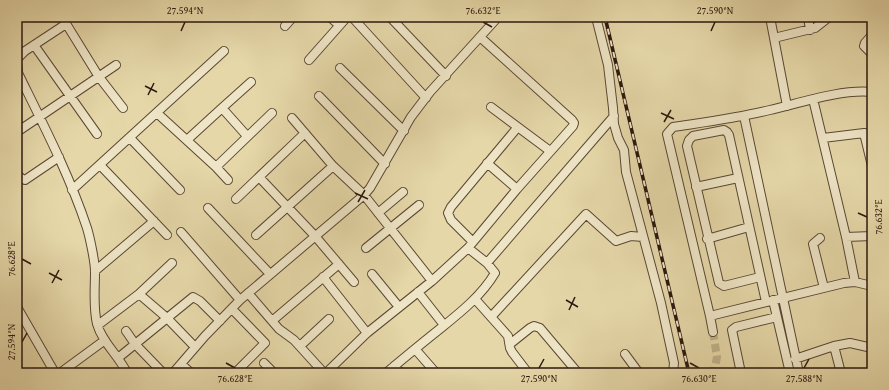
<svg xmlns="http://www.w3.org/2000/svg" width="889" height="390" font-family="'Gentium Book Plus',serif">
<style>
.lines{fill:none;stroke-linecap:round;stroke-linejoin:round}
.street-tunnel{stroke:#c0b189;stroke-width:8;stroke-dasharray:8 4;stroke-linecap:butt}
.street-casing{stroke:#5a4734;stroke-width:10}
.street{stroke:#eee5c6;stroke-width:8}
.rail-casing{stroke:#2c170e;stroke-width:3.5}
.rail{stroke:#eee5c6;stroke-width:2;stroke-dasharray:6;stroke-linecap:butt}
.ticks{fill:none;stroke:#2c170e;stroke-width:1.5}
.neatline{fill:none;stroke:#2c170e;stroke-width:1.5}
.ticks-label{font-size:10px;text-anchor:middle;fill:#2c170e}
</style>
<rect width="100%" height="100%" fill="#e5d7a8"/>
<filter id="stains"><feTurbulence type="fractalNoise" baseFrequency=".005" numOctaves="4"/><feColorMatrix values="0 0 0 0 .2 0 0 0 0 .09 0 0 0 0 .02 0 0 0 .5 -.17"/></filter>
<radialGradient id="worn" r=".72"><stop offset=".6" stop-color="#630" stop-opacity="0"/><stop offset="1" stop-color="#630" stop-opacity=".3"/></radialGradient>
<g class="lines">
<!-- street-tunnel -->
<path class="street-tunnel" d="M 713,332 L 717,357 L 714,373"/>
<defs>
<path id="street" d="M 62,17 L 99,77 L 123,108
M 330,17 L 339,25
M 352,17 L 426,98
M 390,17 L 446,76
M 596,17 L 608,65 L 613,108 L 614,124 L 618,138 L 624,150 L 626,172 L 661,303 L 674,363 L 673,373
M 770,17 L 787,106
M 808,17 L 810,30
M 285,26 L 293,17
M 872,35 L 865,43 L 864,46 L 872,54
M 774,38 L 815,28 L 829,17
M 34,45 L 97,134
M 17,59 L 25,51 L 66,24
M 309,60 L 347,17
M 17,62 L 18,73 C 43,124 69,174 87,228 C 90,238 95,262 95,272 C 95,290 93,307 97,324 C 102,342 119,356 127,373
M 340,68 L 404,131
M 319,96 L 385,164
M 813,99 L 846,237 L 855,282
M 491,107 L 550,151
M 157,113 L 216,167 L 272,113
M 744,116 L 799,373
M 292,118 L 333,166 L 364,195 L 432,281
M 17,132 L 116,65
M 864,133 L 872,166
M 247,136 L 222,108 L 251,82
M 130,138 L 180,190
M 823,138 L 864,133 L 872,134
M 187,140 L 222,108
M 487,163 L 517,189
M 100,165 L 167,235
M 216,167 L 228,180
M 17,174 L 21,178 L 25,180 L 59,157
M 259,177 L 315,236 L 354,282
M 696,187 L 738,178
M 72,190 L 224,51
M 236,199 L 305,133
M 208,208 L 270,274
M 378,213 L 403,192
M 181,232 L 240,300
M 256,235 L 333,166
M 846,237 L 872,236
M 820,238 L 813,244 L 824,288
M 707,239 L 749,227
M 473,242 L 451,220 L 448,213 L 451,207 L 517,128
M 366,248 L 419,205
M 487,263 L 614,116
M 95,271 L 154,221
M 372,274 L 399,307
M 323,277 L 367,333
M 760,277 L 724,286 L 719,283 L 687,146 L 689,140 L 693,136 L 724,130 L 727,132 L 729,135 L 766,302
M 418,292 L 444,325
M 248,293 L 279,329 L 294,340 L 324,373
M 139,294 L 167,318 L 195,347
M 475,299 L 508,336 L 510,348 L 512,352 L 528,373
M 773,300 L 790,373
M 17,307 L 55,373
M 232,309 L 265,343 L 235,373
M 710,316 L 844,283 L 855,282 L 872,286
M 491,317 L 586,214 L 616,241 L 631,236 L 643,237
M 272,321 L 339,264
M 98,325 L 139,294 L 172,263
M 126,331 L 135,344 L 163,373
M 713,332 L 710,316 L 667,134 L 673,127 C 706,122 738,118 770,110 C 800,103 841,89 872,92
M 510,344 L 530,328 L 534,326 L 540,328 L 578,373
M 300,346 L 329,319
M 834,346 L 841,373
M 415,349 L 436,373
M 625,354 L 639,373
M 118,358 L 193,297 L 200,301 L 220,321
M 795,359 L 834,346 L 850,343 L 872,348
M 264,363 L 274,373
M 181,364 L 191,373
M 394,366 L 401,373
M 60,373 L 105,340
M 173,373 L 205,336 L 240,300 L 364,195 L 370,188 L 411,117 L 430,92 L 498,17
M 326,373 L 367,333 L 432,281 L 468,248 L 517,189 L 573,126 L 574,123 L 572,120 L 480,37
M 386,373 C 404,358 422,343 441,328 C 461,312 482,295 495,273 L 487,263 L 468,248
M 741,373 L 732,330 L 736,327 L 777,317"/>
</defs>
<!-- street casing -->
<use href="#street" class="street-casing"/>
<!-- street -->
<use href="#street" class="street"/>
<defs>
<path id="rail" d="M 605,17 L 689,373"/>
</defs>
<!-- rail casing -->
<use href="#rail" class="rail-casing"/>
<!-- rail -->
<use href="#rail" class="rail"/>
</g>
<!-- ticks -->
<path class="ticks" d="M 483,22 L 492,27M 181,31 L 185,22M 711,31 L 715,22M 145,86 L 157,92M 148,95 L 154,83M 661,113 L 674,119M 664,122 L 671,110M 355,193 L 368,199M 358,202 L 365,190M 858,213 L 867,217M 22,259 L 31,264M 49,273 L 62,280M 52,283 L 59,270M 566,300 L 578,307M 569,310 L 575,297M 22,342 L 27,333M 226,363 L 235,368M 690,363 L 699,368M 539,368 L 544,359M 804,368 L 809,359"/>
<!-- margin -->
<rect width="889" height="390" fill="none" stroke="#e5d7a8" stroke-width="44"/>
<rect x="22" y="22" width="845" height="346" class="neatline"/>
<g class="ticks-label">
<text x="185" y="14">27.594°N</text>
<text x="483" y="14">76.632°E</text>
<text x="715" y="14">27.590°N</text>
<text transform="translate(878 217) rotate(-90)" y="4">76.632°E</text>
<text transform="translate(11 259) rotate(-90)" y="4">76.628°E</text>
<text transform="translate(11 342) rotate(-90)" y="4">27.594°N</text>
<text x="235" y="382">76.628°E</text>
<text x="539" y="382">27.590°N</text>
<text x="699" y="382">76.630°E</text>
<text x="804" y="382">27.588°N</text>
</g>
<rect width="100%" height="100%" filter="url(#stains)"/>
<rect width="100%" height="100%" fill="url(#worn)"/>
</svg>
